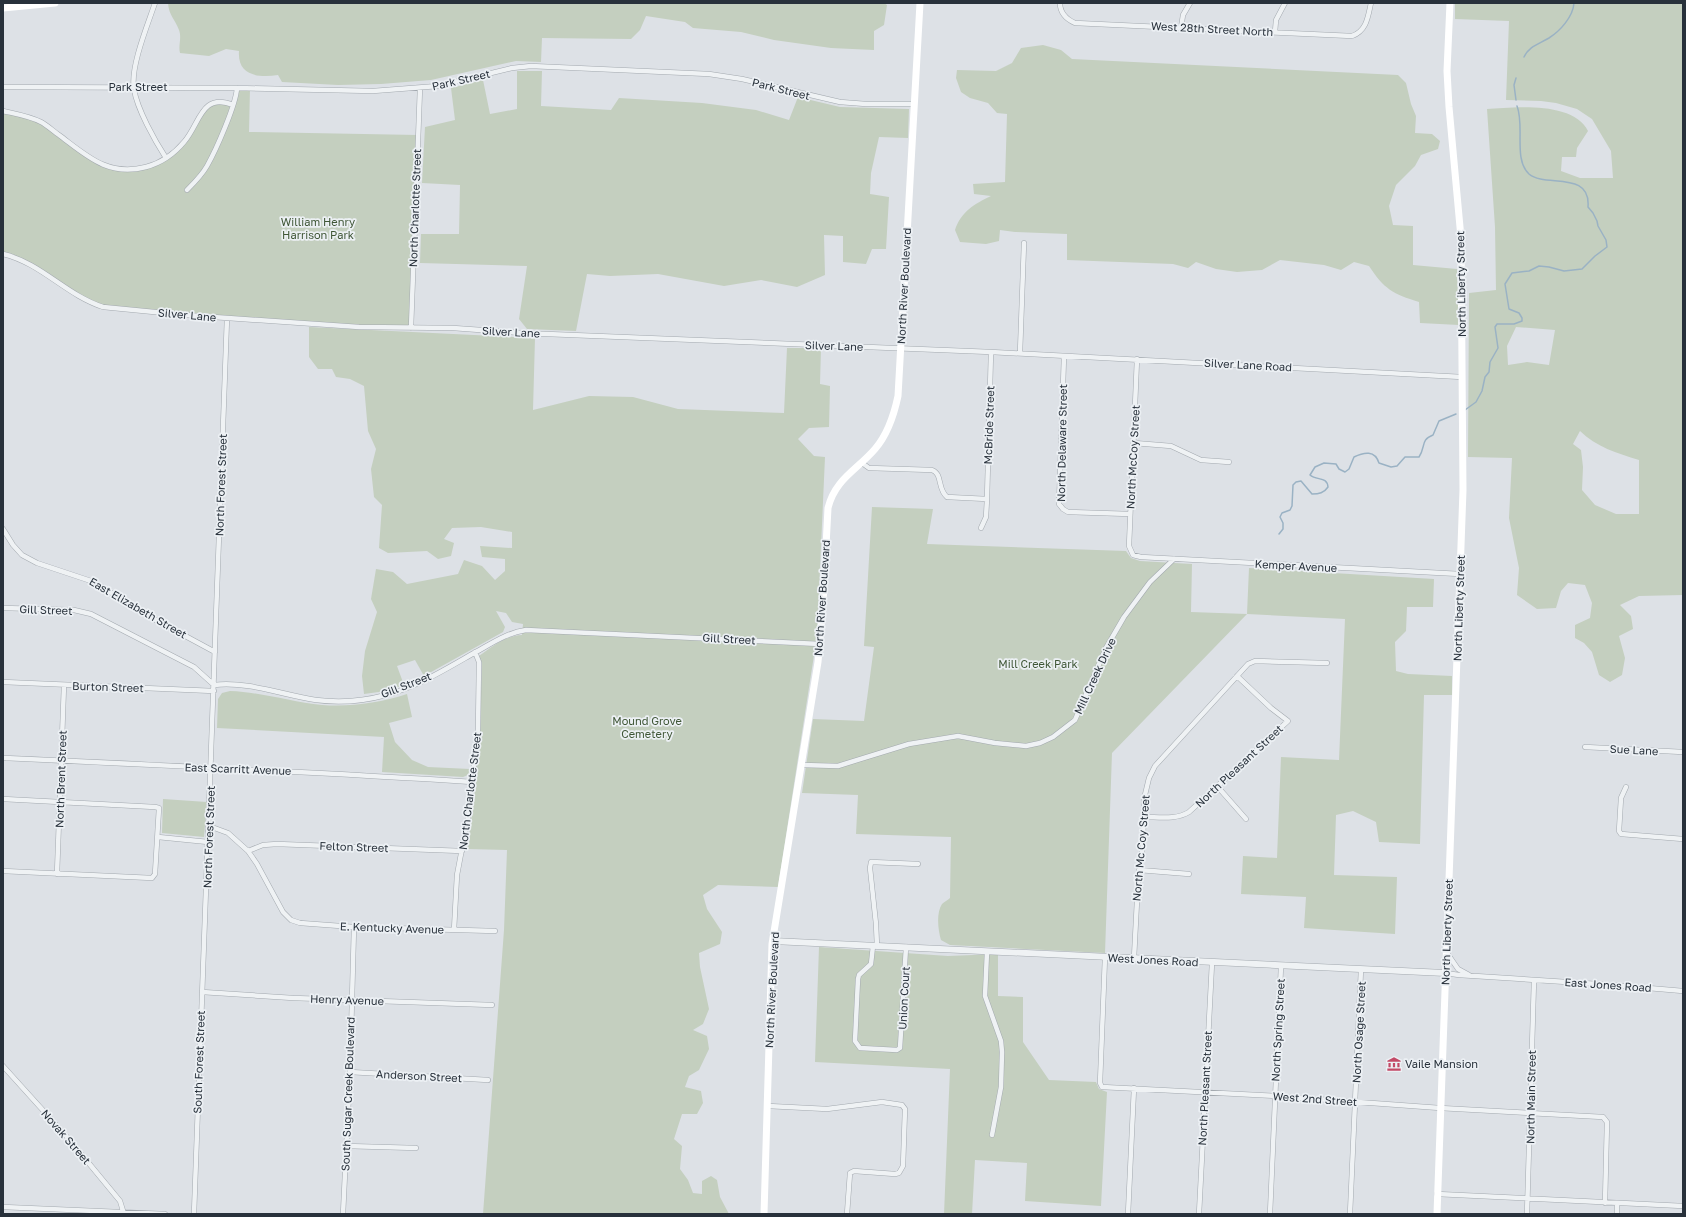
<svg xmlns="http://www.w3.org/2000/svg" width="1686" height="1217" font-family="'Golos Text',sans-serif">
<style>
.green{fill:#c4cfbf;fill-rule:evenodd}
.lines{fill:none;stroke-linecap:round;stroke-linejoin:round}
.stream{stroke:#9ab2c4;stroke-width:1.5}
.minor-casing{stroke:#a3a9af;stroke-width:5.5}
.tertiary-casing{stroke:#a3a9af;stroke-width:7}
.minor{stroke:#eff2f4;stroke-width:4.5}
.tertiary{stroke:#eff2f4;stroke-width:6}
.secondary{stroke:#fff;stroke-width:7}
.labels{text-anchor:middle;stroke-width:3.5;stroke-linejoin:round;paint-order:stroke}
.street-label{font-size:11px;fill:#28313b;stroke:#ecf0f4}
.park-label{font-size:11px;fill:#3f5636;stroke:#ecf0f4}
.poi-label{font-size:11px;fill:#28313b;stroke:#ecf0f4;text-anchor:start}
</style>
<rect width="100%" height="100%" fill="#dde1e6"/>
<!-- green -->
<path class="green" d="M 168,3 L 884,3 L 887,5 L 884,25 L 874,31 L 874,50 L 831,48 L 774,40 L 741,32 L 693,28 L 685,22 L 646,16 L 640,30 L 631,39 L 542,38 L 541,62 L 516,61 L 431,80 L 381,84 L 338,85 L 282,82 L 278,75 C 259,78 237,76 239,51 L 226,49 L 209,56 L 180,53 C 178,45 182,38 179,30 C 175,19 169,16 168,3 Z
M 1455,3 L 1683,3 L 1683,595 L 1639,596 L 1620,605 L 1631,616 L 1633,629 L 1619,636 L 1625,658 L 1622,675 L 1610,682 L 1599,675 L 1592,652 L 1584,643 L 1575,638 L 1575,625 L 1590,618 L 1592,603 L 1585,585 L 1568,583 L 1561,591 L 1556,608 L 1537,609 L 1517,595 L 1519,568 L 1509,518 L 1512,458 L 1468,457 L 1469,293 L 1496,290 L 1495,227 L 1487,109 C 1514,107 1574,101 1588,131 L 1577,148 L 1576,157 L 1562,157 L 1561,171 L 1580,178 L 1613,178 L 1611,151 L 1592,119 L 1577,109 L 1556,103 L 1541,101 L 1506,100 L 1509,21 L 1455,19 ZM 1516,327 L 1555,330 L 1549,365 L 1527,362 L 1508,365 L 1507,346 ZM 1580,431 C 1596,447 1617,453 1639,460 L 1639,514 L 1616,514 L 1595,505 L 1582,490 L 1583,467 L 1581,450 L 1573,444 Z
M 1043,45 L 1061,50 L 1072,59 L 1398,75 L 1406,83 L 1411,104 L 1416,116 L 1415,133 L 1432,134 L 1440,141 L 1438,149 L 1421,155 L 1415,166 L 1396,185 L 1389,206 L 1393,225 L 1413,226 L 1413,265 L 1457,269 L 1459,325 L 1420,323 L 1419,302 C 1393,294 1384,289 1369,266 L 1354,262 L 1341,270 L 1324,265 L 1280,260 L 1262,270 L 1237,272 L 1216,269 L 1196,262 L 1188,268 L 1173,264 L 1067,260 L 1067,234 L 1015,232 L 1000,230 L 999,241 L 986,244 L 960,242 L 955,230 C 961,212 974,204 991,196 L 974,194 L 973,184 L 1005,182 L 1007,114 L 997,113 L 988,103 L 970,98 L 961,92 L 956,78 L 957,70 L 996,71 L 1012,63 L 1021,48 Z
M 517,71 L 542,71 L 541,106 L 611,110 L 619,98 L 702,103 L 756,110 L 789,120 L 798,97 L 840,107 L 909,109 L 908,138 L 879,137 L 871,173 L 870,194 L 889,197 L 886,249 L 872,249 L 866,264 L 843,262 L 843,236 L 824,235 L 825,275 L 797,287 L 761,280 L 724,286 L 658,274 L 610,276 L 587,274 L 576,331 L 527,329 L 519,319 L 527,266 L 420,263 L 421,234 L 459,234 L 460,185 L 422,183 L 425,127 L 455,120 L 451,88 L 483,80 L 490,114 L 517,109 Z
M 237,88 L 250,88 L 249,132 L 418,135 L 411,328 L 227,318 L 93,304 L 44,272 L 3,254 L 3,112 L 42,123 L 96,162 L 117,170 L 137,169 L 157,163 L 177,150 L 210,104 L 224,102 L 233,105 Z
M 309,327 L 535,338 L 533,410 L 589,396 L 633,397 L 678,409 L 784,413 L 787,348 L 821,348 L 820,384 L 830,386 L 829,427 L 809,428 L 798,439 L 814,456 L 825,457 L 817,636 L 778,887 L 718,885 L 703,895 L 707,909 L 722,932 L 720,944 L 699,953 L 700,967 L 709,1009 L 703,1024 L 693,1030 L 707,1036 L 709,1049 L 699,1070 L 689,1076 L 685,1087 L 701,1091 L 703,1103 L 697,1114 L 682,1114 L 674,1139 L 682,1146 L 680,1169 L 688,1180 L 693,1193 L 702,1194 L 702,1181 L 711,1176 L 717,1180 L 720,1197 L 729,1214 L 483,1214 L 504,930 L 507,850 L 467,849 C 477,786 480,727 482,664 L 479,656 C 493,646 505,636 522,635 L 523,624 L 512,622 L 506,613 L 496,611 L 505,627 L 503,632 L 424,676 L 415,660 L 397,666 L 404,685 L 386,691 L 364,694 L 362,676 L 365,651 L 377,612 L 371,599 L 376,569 L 393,572 L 407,584 L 458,574 L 464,560 L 482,566 L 495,580 L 505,571 L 505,559 L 482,557 L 480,546 L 512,548 L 512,532 L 481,527 L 452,528 L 444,539 L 454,543 L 451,556 L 438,559 L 427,551 L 388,553 L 379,548 L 382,505 L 374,497 L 371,469 L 376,449 L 368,431 L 364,386 L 350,379 L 336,377 L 332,369 L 318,369 L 309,357 Z
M 872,507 L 933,509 L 927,544 L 1126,551 L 1131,558 L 1140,561 L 1192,564 L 1191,612 L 1247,614 L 1249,568 L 1434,579 L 1433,607 L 1407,607 L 1406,631 L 1395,642 L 1396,671 L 1408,674 L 1452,676 L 1452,695 L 1424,695 L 1420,844 L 1379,842 L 1376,822 L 1353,811 L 1336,815 L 1334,875 L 1397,877 L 1395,934 L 1304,928 L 1306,897 L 1241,894 L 1243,856 L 1277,858 L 1281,757 L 1339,760 L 1345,619 L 1247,614 L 1112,753 L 1105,953 L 950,945 L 941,940 C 938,930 936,913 942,904 C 944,902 948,900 950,898 L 951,837 L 856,834 L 858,795 L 802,793 L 813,719 L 864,721 L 874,647 L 864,646 Z
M 230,691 C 261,692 291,702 322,705 C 351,707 379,703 407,694 L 412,717 L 389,723 L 395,742 L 412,760 L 428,767 L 470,769 L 468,775 L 463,777 L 382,772 L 384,737 L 217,728 L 218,699 L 222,693 Z
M 163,799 L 207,802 L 204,837 L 162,833 Z
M 819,947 L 948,956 L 998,954 L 998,996 L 1023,997 L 1023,1042 L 1049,1080 L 1096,1082 L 1099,1089 L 1107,1092 L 1101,1206 L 1025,1201 L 1027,1163 L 975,1160 L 972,1214 L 944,1214 L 950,1069 L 815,1062 Z"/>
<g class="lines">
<!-- stream -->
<path class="stream" d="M 1524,57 C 1529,46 1539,44 1549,38 C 1560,31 1573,17 1574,3
M 1516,78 L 1514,85 L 1516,100
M 1465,410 L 1476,402 L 1482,391 L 1485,377 L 1489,372 L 1490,362 L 1498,348 L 1495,327 L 1497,324 L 1514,324 L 1522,321 L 1522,318 L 1519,313 L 1509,309 L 1505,284 L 1512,273 L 1529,271 L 1539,266 L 1549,267 L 1564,271 L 1582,269 L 1595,256 L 1607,247 L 1606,240 L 1598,226 L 1597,221 L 1593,213 L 1588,207 C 1591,170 1545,188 1529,174 C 1513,159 1525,126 1517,106
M 1279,534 L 1283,529 L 1283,523 L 1280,517 L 1282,513 L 1290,510 L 1292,506 L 1293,485 L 1296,482 L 1301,481 L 1312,494 C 1319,494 1324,493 1328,487 C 1327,476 1317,481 1310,475 L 1315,467 L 1324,463 L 1336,464 L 1339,469 L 1345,472 L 1349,469 L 1354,457 C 1364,452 1375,450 1379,463 L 1391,467 L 1397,466 L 1405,457 L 1419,457 C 1426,447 1420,440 1433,435 L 1439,421 L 1456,414"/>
<defs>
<path id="minor" d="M 155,3 C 148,24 130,67 134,89 C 137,109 155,141 166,158
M 1060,3 C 1060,13 1066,19 1075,23 L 1352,36 C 1367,31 1368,16 1371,3
M 1181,28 L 1183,15 L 1190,3
M 1275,32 L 1276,20 L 1285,3
M 3,87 L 237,88 L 373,91 L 438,86 L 512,68 L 531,66 L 709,74 L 742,79 L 840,102 L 866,104 L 914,104
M 3,111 C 16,114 29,116 41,122 C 47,125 53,131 59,135 C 87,156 108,177 146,167 C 161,163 174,154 184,142 C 200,124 201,92 233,105
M 187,190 C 194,183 202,175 207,166 C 216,150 236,105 237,88
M 3,254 C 41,263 66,295 103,307 L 185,315 L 359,327 L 453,328 L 522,333 L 991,352 L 1462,377
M 411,328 L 420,88
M 1020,353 L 1024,243
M 1064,356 L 1059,504 L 1063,509 L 1068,512 L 1130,514
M 1137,359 L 1129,546 L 1133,555 L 1141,557 L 1460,574
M 1134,443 L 1171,446 L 1201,460 L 1229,462
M 862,463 L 869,468 L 932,470 C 943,474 937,489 947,497 L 987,499
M 981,528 L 986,517 L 987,499 L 991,352
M 3,529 L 13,545 L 22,555 L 37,563 L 94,582 L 152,618 L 215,652
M 3,608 L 74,610 L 91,614 L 194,667 L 214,685 C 248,681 283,695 316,700 C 339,703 364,701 386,695 C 417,687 446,669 474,653 C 491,644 506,633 526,630 L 820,644
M 3,682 L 214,691
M 1585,747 L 1683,752
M 3,758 C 159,765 316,772 472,782
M 802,765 L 838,766 L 909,744 L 958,736 L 995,743 L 1026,746 L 1040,743 L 1053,737 L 1075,720 L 1106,648 L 1124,617 L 1150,582 L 1174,559
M 1217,786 L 1246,819
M 1626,787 L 1621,798 L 1619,831 L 1621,834 L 1683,839
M 3,799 L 155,807 L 159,808 L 155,874 L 152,878 L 3,871
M 1144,817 C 1159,817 1176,820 1189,812 L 1288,721 L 1271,708 L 1237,676
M 209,826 L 228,833 L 248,851 L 257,864 L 283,912 L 291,920 L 300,923 L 354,927 L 495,931
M 158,837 L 208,842
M 248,851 L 263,845 L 277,844 L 462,851
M 1139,870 L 1189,874
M 57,874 L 64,685
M 454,930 L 457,875 L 468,817 L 478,729 L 479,662 L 475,652
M 873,946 L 871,964 L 859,975 L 858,979 L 855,1041 L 860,1048 L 897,1050 L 900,1048 L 906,947
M 877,946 L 876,924 L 870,868 L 871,862 L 918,864
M 987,952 L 985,996 L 1001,1041 L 1002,1052 L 1001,1087 L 992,1135
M 1447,953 L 1458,969 L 1469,975
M 1105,957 L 1100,1083 L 1102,1087 L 1275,1096 L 1440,1108 L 1603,1117 L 1607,1122 L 1605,1203
M 1134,958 L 1138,882 L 1143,845 L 1144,799 L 1149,778 L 1155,766 L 1248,664 L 1255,661 L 1327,663
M 1445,973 L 1459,975 L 1613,985 L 1683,991
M 202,992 L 293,998 L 492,1005
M 3,1066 L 68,1138 L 120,1201 L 124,1214
M 350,1072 L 488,1080
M 768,1106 L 827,1109 L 882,1102 L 902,1105 L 905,1109 L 903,1166 L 899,1173 L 895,1174 L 854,1171 L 850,1173 L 847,1214
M 346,1146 L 416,1148
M 1437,1194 L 1683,1206
M 3,1207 L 165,1214
M 194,1214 L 227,318
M 343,1214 L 350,1072 L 354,927
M 1128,1214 L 1134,1088
M 1199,1214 L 1212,963
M 1270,1214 L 1281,966
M 1350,1214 L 1361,969
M 1527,1214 L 1534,980
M 1617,1214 L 1617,1204"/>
<path id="tertiary" d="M 773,941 L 1445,973"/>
</defs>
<!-- minor casing -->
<use href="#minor" class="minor-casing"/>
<!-- tertiary casing -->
<use href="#tertiary" class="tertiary-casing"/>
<!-- minor -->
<use href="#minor" class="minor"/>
<!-- tertiary -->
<use href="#tertiary" class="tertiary"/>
<!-- secondary -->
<path class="secondary" d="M 3,8 L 55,3
M 764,1214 L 772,944 L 818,662 L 823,603 L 828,508 C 835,479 857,470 875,449 C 888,434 894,415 898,396 L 920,3
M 1437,1214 L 1463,490 L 1461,238 L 1449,107 L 1447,71 L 1450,3"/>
</g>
<!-- icons -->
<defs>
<symbol id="museum-bare" viewBox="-9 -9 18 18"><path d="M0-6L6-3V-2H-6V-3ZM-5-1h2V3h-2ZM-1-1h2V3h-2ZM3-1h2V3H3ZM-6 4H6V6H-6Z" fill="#c34a67" stroke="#ecf0f4" stroke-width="2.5" paint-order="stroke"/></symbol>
</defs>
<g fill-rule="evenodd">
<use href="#museum-bare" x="1384" y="1054" width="20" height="20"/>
</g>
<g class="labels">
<!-- street labels -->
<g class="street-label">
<text transform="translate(1212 29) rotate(3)" y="4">West 28th Street North</text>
<text transform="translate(461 80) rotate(-13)" y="4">Park Street</text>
<text x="138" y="91">Park Street</text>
<text transform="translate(781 89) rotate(14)" y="4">Park Street</text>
<text transform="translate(415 208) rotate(-88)" y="4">North Charlotte Street</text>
<text transform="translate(1461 284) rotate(-91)" y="4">North Liberty Street</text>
<text transform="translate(904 286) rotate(-87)" y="4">North River Boulevard</text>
<text transform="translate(187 315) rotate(5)" y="4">Silver Lane</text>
<text transform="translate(511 332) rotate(3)" y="4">Silver Lane</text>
<text transform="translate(834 346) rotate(2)" y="4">Silver Lane</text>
<text transform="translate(1248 365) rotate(3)" y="4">Silver Lane Road</text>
<text transform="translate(989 425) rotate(-88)" y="4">McBride Street</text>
<text transform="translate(1062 443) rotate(-89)" y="4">North Delaware Street</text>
<text transform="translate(1133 457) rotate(-87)" y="4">North McCoy Street</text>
<text transform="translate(221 485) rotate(-88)" y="4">North Forest Street</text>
<text transform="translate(1296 566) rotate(3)" y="4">Kemper Avenue</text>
<text transform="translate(822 598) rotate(-86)" y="4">North River Boulevard</text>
<text transform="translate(138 608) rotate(30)" y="4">East Elizabeth Street</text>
<text transform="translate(1459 608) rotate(-88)" y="4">North Liberty Street</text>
<text transform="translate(46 610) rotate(2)" y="4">Gill Street</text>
<text transform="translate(729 639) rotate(3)" y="4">Gill Street</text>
<text transform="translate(1095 676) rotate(-65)" y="4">Mill Creek Drive</text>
<text transform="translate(406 685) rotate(-21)" y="4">Gill Street</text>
<text transform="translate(108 687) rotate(2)" y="4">Burton Street</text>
<text transform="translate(1634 750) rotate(3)" y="4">Sue Lane</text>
<text transform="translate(1239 766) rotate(-43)" y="4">North Pleasant Street</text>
<text transform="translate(238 769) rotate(2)" y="4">East Scarritt Avenue</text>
<text transform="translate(61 779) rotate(-88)" y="4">North Brent Street</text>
<text transform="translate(470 791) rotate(-83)" y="4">North Charlotte Street</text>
<text transform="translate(209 837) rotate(-88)" y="4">North Forest Street</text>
<text transform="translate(354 847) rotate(2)" y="4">Felton Street</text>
<text transform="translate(1141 848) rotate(-85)" y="4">North Mc Coy Street</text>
<text transform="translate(392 928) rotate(2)" y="4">E. Kentucky Avenue</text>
<text transform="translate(1447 932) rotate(-88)" y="4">North Liberty Street</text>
<text transform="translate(1153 960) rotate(3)" y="4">West Jones Road</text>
<text transform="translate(1608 985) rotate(4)" y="4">East Jones Road</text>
<text transform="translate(772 990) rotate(-87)" y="4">North River Boulevard</text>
<text transform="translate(904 998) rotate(-87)" y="4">Union Court</text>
<text transform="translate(347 1000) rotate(2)" y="4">Henry Avenue</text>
<text transform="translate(1278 1030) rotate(-87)" y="4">North Spring Street</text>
<text transform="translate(1359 1032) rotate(-87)" y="4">North Osage Street</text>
<text transform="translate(199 1062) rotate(-88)" y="4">South Forest Street</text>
<text transform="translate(419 1076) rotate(3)" y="4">Anderson Street</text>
<text transform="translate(1205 1088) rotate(-87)" y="4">North Pleasant Street</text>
<text transform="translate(348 1094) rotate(-88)" y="4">South Sugar Creek Boulevard</text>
<text transform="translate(1531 1097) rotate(-89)" y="4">North Main Street</text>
<text transform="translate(1315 1099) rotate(4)" y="4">West 2nd Street</text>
<text transform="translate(66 1137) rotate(49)" y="4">Novak Street</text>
</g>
<!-- park labels -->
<g class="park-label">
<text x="318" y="226">William Henry<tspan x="318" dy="13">Harrison Park</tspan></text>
<text x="1038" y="668">Mill Creek Park</text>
<text x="647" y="725">Mound Grove<tspan x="647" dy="13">Cemetery</tspan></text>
</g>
<!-- poi labels -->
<g class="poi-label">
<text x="1405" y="1068">Vaile Mansion</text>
</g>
</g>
<!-- border -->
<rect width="1686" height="1217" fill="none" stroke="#28313b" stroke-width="8"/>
</svg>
